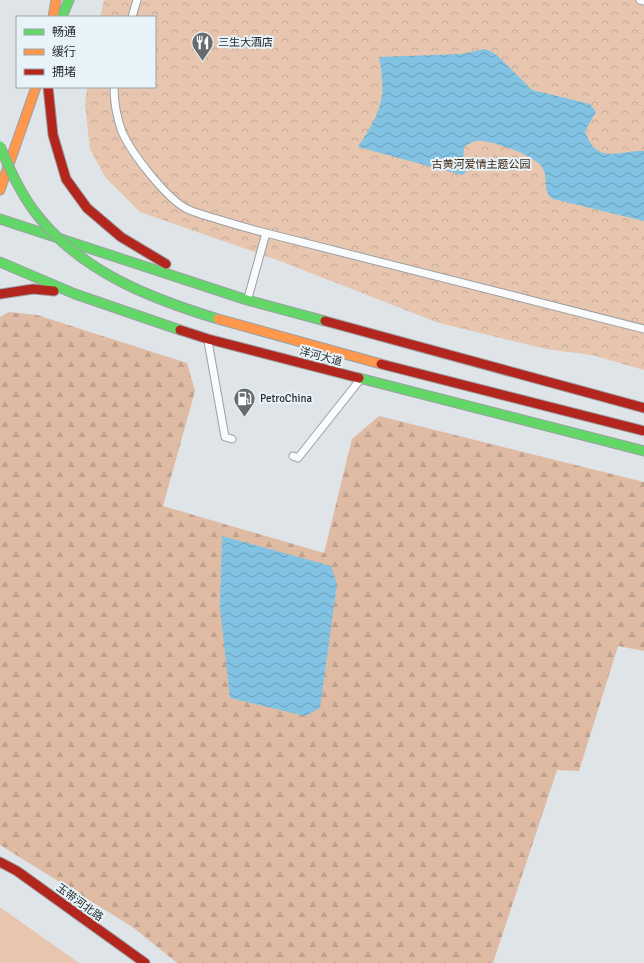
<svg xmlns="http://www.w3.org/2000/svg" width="644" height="963" font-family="Signika,'Noto Sans SC',sans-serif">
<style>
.grass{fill:#e7c5ae}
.forest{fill:url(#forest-firs)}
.park{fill:url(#park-crowns)}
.water{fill:url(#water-waves)}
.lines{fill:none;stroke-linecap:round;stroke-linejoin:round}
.lane-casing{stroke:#9ba0a3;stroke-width:9}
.fast-casing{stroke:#9ba0a3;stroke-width:11}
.slow-casing{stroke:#9ba0a3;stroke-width:11}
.jam-casing{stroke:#9ba0a3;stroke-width:11}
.lane{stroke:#fafbfc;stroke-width:7}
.fast{stroke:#63d668;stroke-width:9}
.slow{stroke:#ff974d;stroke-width:9}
.jam{stroke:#b3261e;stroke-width:9}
.fast-bridge-casing{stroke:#9ba0a3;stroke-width:11;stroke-linecap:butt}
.slow-bridge-casing{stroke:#9ba0a3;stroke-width:11;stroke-linecap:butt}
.jam-bridge-casing{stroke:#9ba0a3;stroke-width:11;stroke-linecap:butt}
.fast-bridge{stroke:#63d668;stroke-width:9}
.slow-bridge{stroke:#ff974d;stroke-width:9}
.jam-bridge{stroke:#b3261e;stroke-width:9}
.labels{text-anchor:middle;stroke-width:4;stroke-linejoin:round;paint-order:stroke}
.poi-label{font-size:11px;fill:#282c2e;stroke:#e7f3f9;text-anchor:start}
.park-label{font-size:11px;fill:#40230e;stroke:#e7f3f9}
.street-label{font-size:11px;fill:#282c2e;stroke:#e7f3f9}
</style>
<defs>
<pattern id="forest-firs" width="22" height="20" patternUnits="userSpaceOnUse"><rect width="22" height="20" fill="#e0bba3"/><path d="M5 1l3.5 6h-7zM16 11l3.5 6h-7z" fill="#c0a18d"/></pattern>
<pattern id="park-crowns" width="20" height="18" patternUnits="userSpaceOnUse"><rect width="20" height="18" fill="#e7c5ae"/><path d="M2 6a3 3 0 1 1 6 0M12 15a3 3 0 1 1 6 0" fill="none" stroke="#c6a996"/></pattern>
<pattern id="water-waves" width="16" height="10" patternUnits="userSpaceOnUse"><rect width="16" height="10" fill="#82c3e3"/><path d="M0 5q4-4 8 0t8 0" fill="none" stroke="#6a9fb8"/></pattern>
</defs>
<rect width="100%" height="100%" fill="#dee4e8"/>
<!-- grass -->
<path class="grass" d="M 0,908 L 4,910 L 79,963 L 0,963 Z"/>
<!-- forest -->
<path class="forest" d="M 9,312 L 37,315 L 187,363 L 195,391 L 163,506 L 324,553 L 352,439 L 379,416 L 644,482 L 644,651 L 618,646 L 579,771 L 557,770 L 493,963 L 177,963 L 134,928 L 0,845 L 0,317 Z"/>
<!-- park -->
<path class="park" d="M 104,0 L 644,0 L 644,370 L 592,355 L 546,349 L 439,323 L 280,261 L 140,212 L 105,177 L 90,149 L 85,105 L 87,87 L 155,87 L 155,17 L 100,17 Z"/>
<!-- water -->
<path class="water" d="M 484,49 L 490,51 L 497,55 L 532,90 L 590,104 L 596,112 L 585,131 C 597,166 617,150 644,151 L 644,221 L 553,199 C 541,192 550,176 541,166 C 533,155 495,142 482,141 C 475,140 470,143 464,147 L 463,160 L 466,172 L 462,175 L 358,147 C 381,112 387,99 379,57 L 462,54 Z
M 222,536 L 331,566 L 337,584 L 320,708 L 305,716 L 230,698 L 220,608 Z"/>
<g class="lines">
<defs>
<path id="lane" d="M 640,0 L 644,1
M 132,17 L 137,0
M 114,87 C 114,102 117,118 122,132 C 132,154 166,198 187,209 C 193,212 201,214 207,216 C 227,222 246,228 266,233
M 248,298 L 266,233 L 644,329
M 208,341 L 225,437 L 232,439
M 293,456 L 298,458 L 359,381"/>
<path id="fast" d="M 62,17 L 69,0
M 0,219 L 247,300 L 325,321
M 0,262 L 75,294 L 180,330
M 359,378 L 644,451"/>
<path id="slow" d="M 53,17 L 56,0
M 0,190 L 36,87"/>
<path id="jam" d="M 48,87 L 53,135 L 66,179 L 87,208 L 121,237 L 166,264
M 0,294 L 33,289 L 54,291
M 325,321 L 644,408
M 180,330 L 208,339 L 359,378
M 0,862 L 17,871 L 145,963"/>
</defs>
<!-- lane casing -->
<use href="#lane" class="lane-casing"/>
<!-- fast casing -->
<use href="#fast" class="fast-casing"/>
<!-- slow casing -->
<use href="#slow" class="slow-casing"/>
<!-- jam casing -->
<use href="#jam" class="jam-casing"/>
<!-- lane -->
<use href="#lane" class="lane"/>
<!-- fast -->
<use href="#fast" class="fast"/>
<!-- slow -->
<use href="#slow" class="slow"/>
<!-- jam -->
<use href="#jam" class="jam"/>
<defs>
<path id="fast-bridge" d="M 0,146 C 10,171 21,195 38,216 C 82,272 152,299 218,319"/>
<path id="slow-bridge" d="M 218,319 L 381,364"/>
<path id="jam-bridge" d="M 381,364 L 644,431"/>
</defs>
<!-- fast-bridge casing -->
<use href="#fast-bridge" class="fast-bridge-casing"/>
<!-- slow-bridge casing -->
<use href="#slow-bridge" class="slow-bridge-casing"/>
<!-- jam-bridge casing -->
<use href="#jam-bridge" class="jam-bridge-casing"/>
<!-- fast-bridge -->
<use href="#fast-bridge" class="fast-bridge"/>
<!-- slow-bridge -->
<use href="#slow-bridge" class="slow-bridge"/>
<!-- jam-bridge -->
<use href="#jam-bridge" class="jam-bridge"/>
</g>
<!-- icons -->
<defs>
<symbol id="restaurant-pin" viewBox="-11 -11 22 30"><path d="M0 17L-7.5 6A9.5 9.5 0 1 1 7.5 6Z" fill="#686c6f" stroke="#e7f3f9"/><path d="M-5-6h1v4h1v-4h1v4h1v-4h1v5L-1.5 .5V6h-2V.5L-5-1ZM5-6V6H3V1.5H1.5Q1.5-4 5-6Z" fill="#fff"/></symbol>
<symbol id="fuel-pin" viewBox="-11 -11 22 30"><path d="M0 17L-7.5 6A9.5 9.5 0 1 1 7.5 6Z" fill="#686c6f" stroke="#e7f3f9"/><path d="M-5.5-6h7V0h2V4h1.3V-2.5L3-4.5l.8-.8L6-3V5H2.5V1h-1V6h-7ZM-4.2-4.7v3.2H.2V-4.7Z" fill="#fff"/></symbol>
</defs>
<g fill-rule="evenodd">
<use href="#restaurant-pin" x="190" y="30" width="25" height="34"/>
<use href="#fuel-pin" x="232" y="386" width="25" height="34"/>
</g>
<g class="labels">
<!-- poi labels -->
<g class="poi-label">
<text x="218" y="46">三生大酒店</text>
<text x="260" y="402">PetroChina</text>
</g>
<!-- park labels -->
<g class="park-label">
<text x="481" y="168">古黄河爱情主题公园</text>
</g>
<!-- street labels -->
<g class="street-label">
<text transform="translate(321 356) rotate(15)" y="4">洋河大道</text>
<text transform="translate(80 902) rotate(36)" y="4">玉带河北路</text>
</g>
</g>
<!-- legend -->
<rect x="16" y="16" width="140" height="72" fill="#e7f3f9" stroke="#9ba3a8"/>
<rect x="24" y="29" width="20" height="6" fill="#63d668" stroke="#9ba3a8"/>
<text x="52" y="36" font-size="12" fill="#282c2e">畅通</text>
<rect x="24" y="49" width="20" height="6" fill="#ff974d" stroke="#9ba3a8"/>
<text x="52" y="56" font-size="12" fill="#282c2e">缓行</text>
<rect x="24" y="69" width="20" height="6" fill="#b3261e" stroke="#9ba3a8"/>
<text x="52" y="76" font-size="12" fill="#282c2e">拥堵</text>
</svg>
